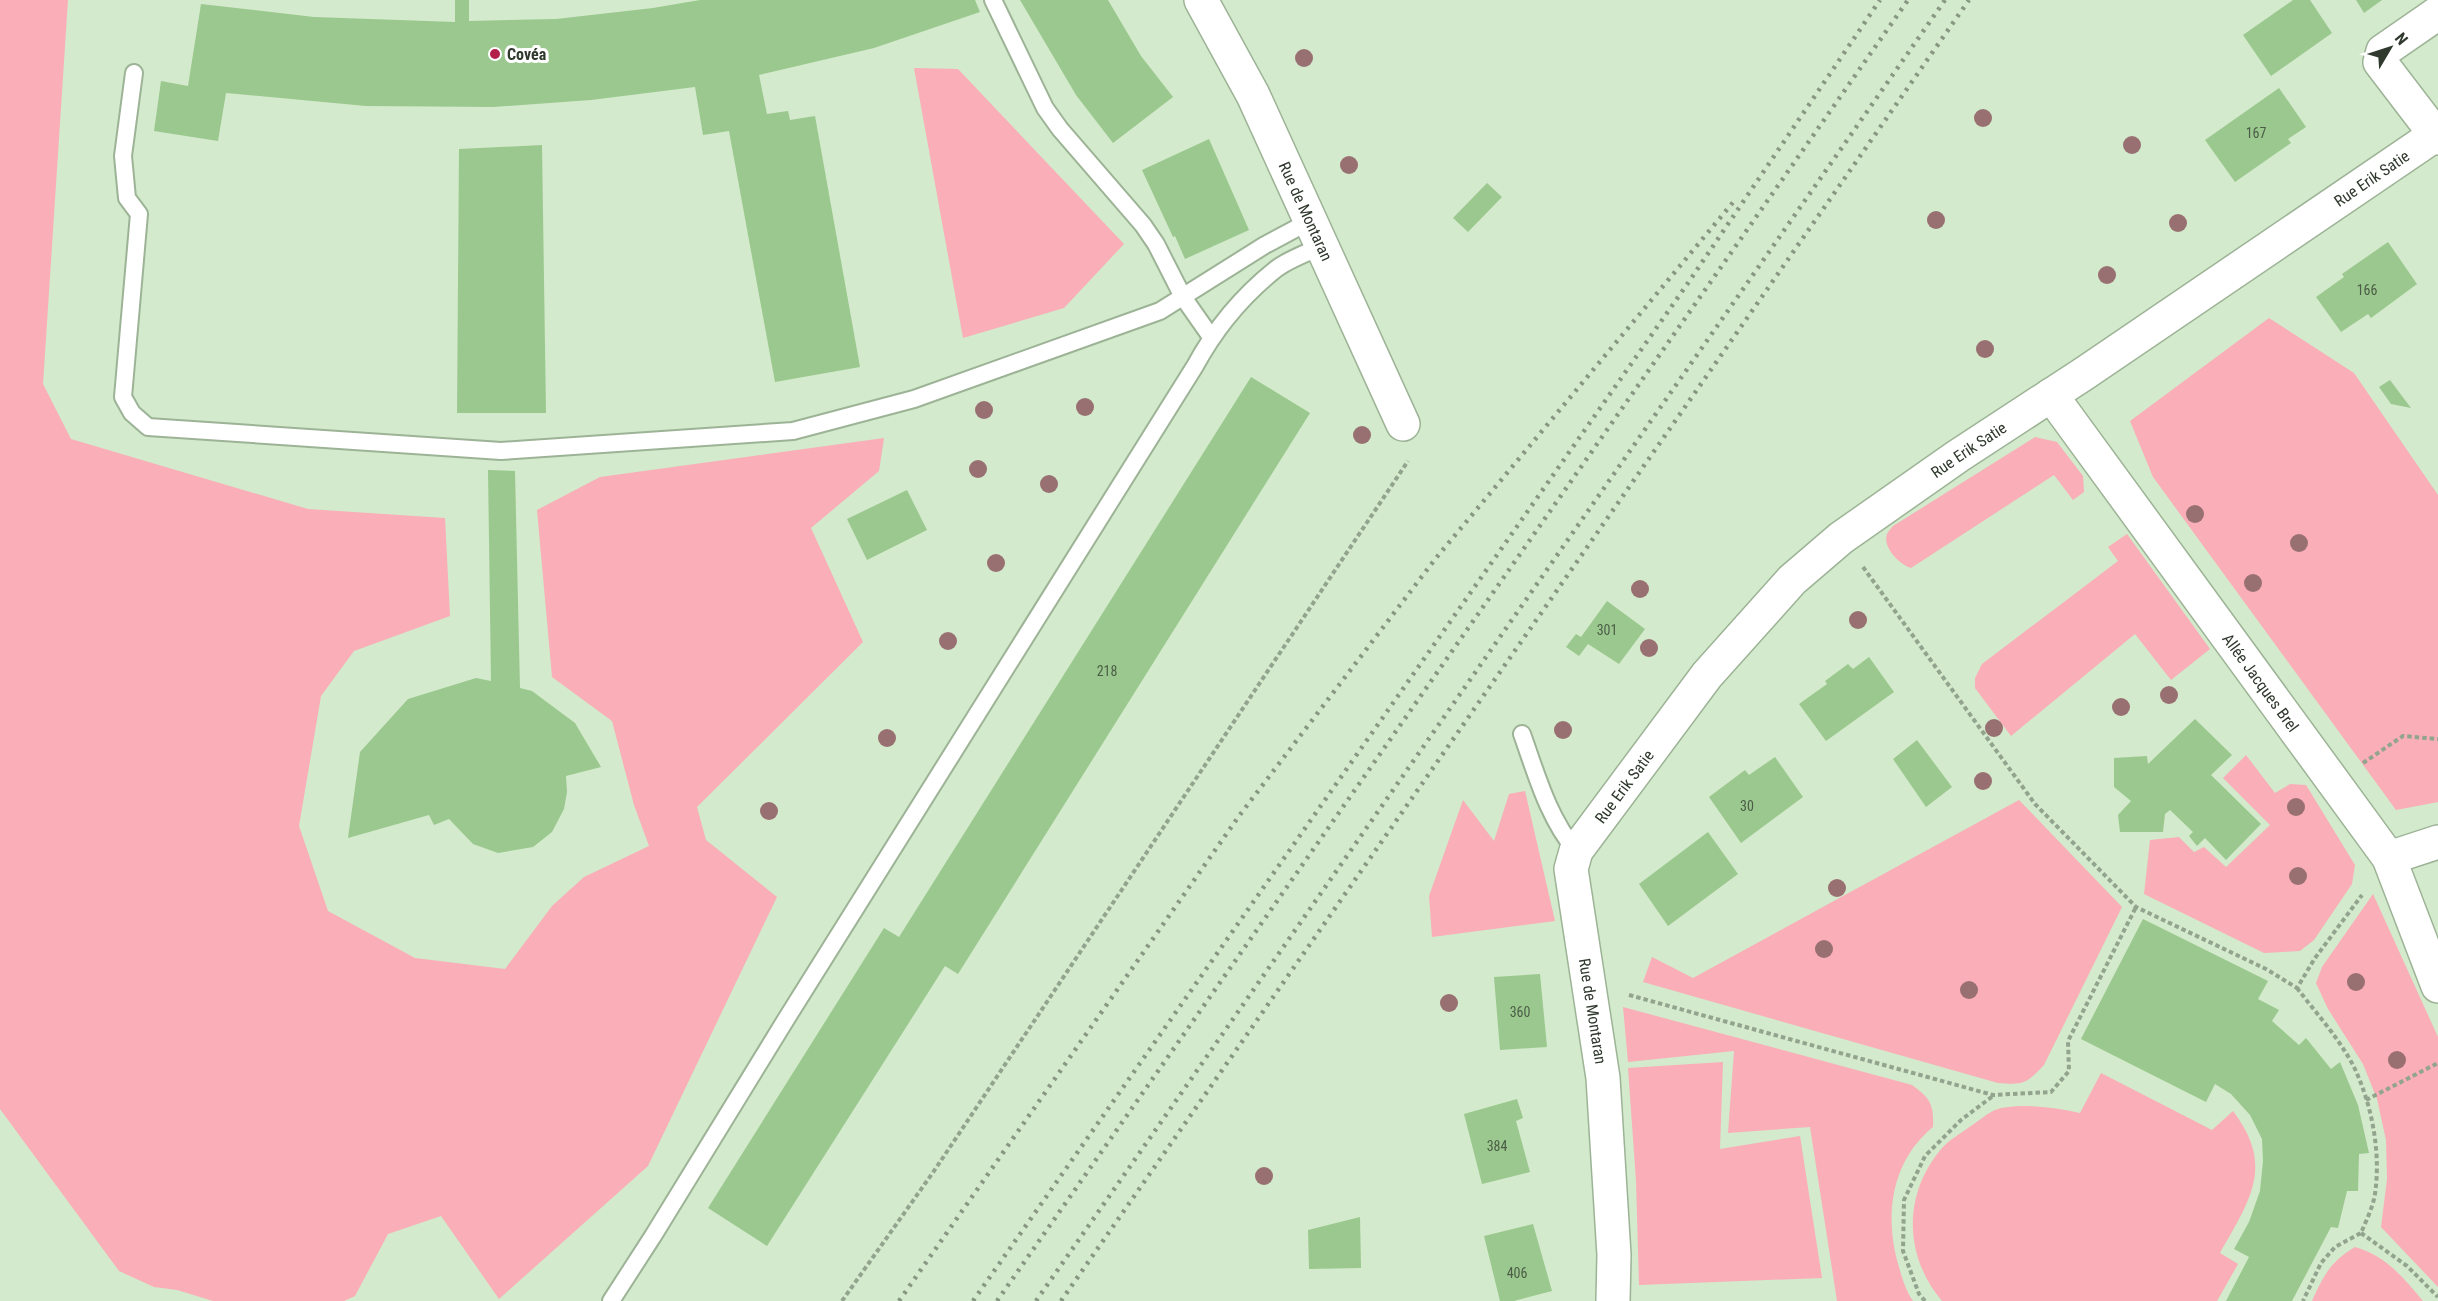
<svg xmlns="http://www.w3.org/2000/svg" width="2438" height="1301" font-family="'Roboto Condensed',sans-serif">
<style>
.green{fill:#faaeb7}
.building{fill:#9bc88e}
.lines{fill:none;stroke-linecap:round;stroke-linejoin:round}
.lane-casing{stroke:#9db396;stroke-width:20}
.street-casing{stroke:#9db396;stroke-width:36}
.secondary-casing{stroke:#9db396;stroke-width:36}
.path{stroke:#93a48e;stroke-width:4;stroke-dasharray:4.5 3;stroke-linecap:butt}
.lane{stroke:#fff;stroke-width:16}
.street{stroke:#fff;stroke-width:33}
.secondary{stroke:#fff;stroke-width:33}
.rail{stroke:#879782;stroke-width:4.5;stroke-dasharray:3 6;stroke-linecap:butt}
.tree{fill:#997071}
.poi-dot{fill:#b22049;stroke:#fff;stroke-width:2}
.labels{text-anchor:middle;stroke-width:6;stroke-linejoin:round;paint-order:stroke}
.number-label{font-size:14px;fill:#4b5d46}
.poi-label{font-size:16px;font-weight:bold;fill:#30392e;stroke:#fff;text-anchor:start}
.street-label{font-size:16px;fill:#30392e;stroke:#fff}
</style>
<rect width="100%" height="100%" fill="#d3eacc"/>
<!-- green -->
<path class="green" d="M 0,0 L 68,0 L 43,384 L 71,439 L 308,509 L 445,518 L 450,616 L 354,651 L 321,696 L 299,826 L 328,911 L 415,958 L 505,969 L 552,906 L 584,877 L 649,846 L 634,805 L 612,721 L 552,677 L 537,510 L 600,477 L 884,438 L 879,471 L 811,528 L 863,642 L 697,807 L 706,840 L 777,897 L 648,1166 L 499,1299 L 441,1216 L 388,1234 L 355,1296 L 344,1301 L 213,1301 L 177,1290 L 154,1287 L 119,1271 L 0,1109 Z
M 914,68 L 958,69 L 1124,244 L 1064,308 L 963,338 Z
M 2269,318 L 2354,373 L 2438,495 L 2438,802 L 2396,810 L 2153,477 L 2130,421 Z
M 2035,437 L 2057,442 L 2083,476 L 2084,492 L 2073,500 L 2054,475 L 1911,568 C 1900,565 1882,547 1887,534 C 1888,531 1891,529 1893,526 Z
M 2127,534 L 2210,649 L 2171,680 L 2135,634 L 2011,736 L 1975,688 L 1975,678 L 1982,664 L 2118,561 L 2108,547 Z
M 2246,755 L 2275,793 L 2290,784 L 2306,785 L 2355,865 L 2352,884 L 2314,940 L 2300,951 L 2264,953 L 2144,894 L 2150,840 L 2179,837 L 2194,852 L 2204,847 L 2226,867 L 2270,825 L 2223,778 Z
M 1525,791 L 1555,921 L 1432,937 L 1429,896 L 1463,800 L 1494,841 L 1509,794 Z
M 2019,800 L 2122,907 L 2044,1065 C 2026,1084 2024,1085 1998,1083 L 1643,982 L 1652,957 L 1693,978 Z
M 2373,894 L 2438,1037 L 2438,1287 L 2381,1227 L 2387,1179 L 2386,1140 L 2377,1099 L 2363,1064 L 2328,1009 L 2316,983 L 2322,967 Z
M 1623,1007 L 1912,1085 C 1930,1098 1934,1104 1933,1127 C 1890,1162 1884,1218 1899,1267 C 1902,1278 1906,1291 1913,1301 L 1837,1301 L 1810,1127 L 1728,1133 L 1734,1051 L 1628,1062 Z
M 1723,1062 L 1720,1149 L 1800,1136 L 1822,1278 L 1639,1285 L 1636,1181 L 1628,1068 Z
M 2101,1073 L 2212,1130 L 2233,1111 C 2275,1166 2250,1200 2220,1253 L 2238,1264 L 2217,1301 L 1942,1301 C 1903,1255 1903,1192 1943,1147 C 1949,1140 1960,1134 1968,1128 C 1976,1123 1986,1114 1995,1110 C 2018,1102 2057,1108 2080,1113 Z
M 2355,1247 C 2385,1255 2404,1278 2423,1301 L 2312,1301 C 2324,1275 2330,1262 2355,1247 Z"/>
<!-- building -->
<path class="building" d="M 455,0 L 469,0 L 469,21 L 556,19 L 653,8 L 700,0 L 975,0 L 980,12 L 874,48 L 759,75 L 767,114 L 788,111 L 790,120 L 815,116 L 860,367 L 775,382 L 729,131 L 703,135 L 695,87 L 591,100 L 493,107 L 366,106 L 226,93 L 218,141 L 154,131 L 161,81 L 188,86 L 201,4 L 314,17 L 455,22 Z
M 1020,0 L 1108,0 L 1141,56 L 1173,97 L 1113,143 L 1076,95 Z
M 2293,0 L 2310,0 L 2332,33 L 2271,76 L 2243,35 Z
M 2356,0 L 2382,0 L 2364,13 Z
M 2279,88 L 2306,127 L 2288,139 L 2291,143 L 2235,182 L 2205,140 Z
M 1209,139 L 1249,230 L 1185,259 L 1175,236 L 1173,237 L 1142,170 Z
M 542,145 L 546,413 L 457,413 L 459,149 Z
M 1487,183 L 1502,197 L 1468,232 L 1453,218 Z
M 2388,242 L 2417,284 L 2371,318 L 2368,314 L 2341,332 L 2316,297 L 2344,277 L 2342,274 Z
M 1251,377 L 1310,413 L 958,974 L 945,966 L 767,1246 L 708,1208 L 884,928 L 899,937 Z
M 2390,380 L 2411,408 L 2391,404 L 2379,387 Z
M 488,470 L 515,471 L 520,688 L 532,691 L 575,723 L 601,767 L 566,776 L 567,792 L 564,809 L 552,832 L 533,847 L 498,853 L 473,844 L 449,819 L 434,825 L 429,815 L 348,838 L 360,752 L 408,699 L 476,678 L 491,681 Z
M 907,490 L 927,530 L 867,560 L 847,519 Z
M 1607,601 L 1645,629 L 1619,664 L 1588,644 L 1579,656 L 1566,647 L 1576,634 L 1581,637 Z
M 1869,657 L 1894,692 L 1826,741 L 1799,704 L 1827,684 L 1825,681 L 1848,664 L 1853,669 Z
M 2195,719 L 2232,755 L 2211,775 L 2261,824 L 2226,860 L 2205,838 L 2197,846 L 2189,836 L 2193,832 L 2170,810 L 2165,814 L 2163,832 L 2120,832 L 2118,815 L 2131,801 L 2114,787 L 2114,758 L 2147,756 L 2148,764 Z
M 1917,740 L 1952,787 L 1926,807 L 1893,759 Z
M 1775,757 L 1803,797 L 1741,843 L 1709,797 L 1745,770 L 1749,775 Z
M 1708,832 L 1738,874 L 1668,926 L 1639,884 Z
M 2143,919 L 2268,981 L 2258,999 L 2279,1010 L 2272,1021 L 2299,1045 L 2306,1038 L 2331,1069 L 2340,1062 L 2358,1105 L 2369,1153 L 2359,1154 L 2358,1191 L 2347,1191 L 2338,1228 L 2331,1227 L 2292,1301 L 2226,1301 L 2249,1257 L 2234,1249 L 2249,1222 L 2260,1191 L 2263,1161 L 2262,1139 L 2250,1115 L 2231,1094 L 2215,1084 L 2206,1102 L 2081,1039 Z
M 1540,974 L 1547,1047 L 1500,1050 L 1494,977 Z
M 1517,1099 L 1523,1118 L 1516,1121 L 1530,1172 L 1482,1184 L 1464,1114 Z
M 1360,1217 L 1361,1268 L 1309,1269 L 1308,1230 Z
M 1533,1224 L 1552,1291 L 1514,1301 L 1500,1301 L 1484,1236 Z"/>
<g class="lines">
<defs>
<path id="lane" d="M 993,0 L 1045,108 L 1060,129 L 1143,225 L 1156,244 L 1183,297 L 1211,337
M 134,73 L 123,156 L 127,198 L 139,214 L 123,397 L 132,413 L 148,427 L 501,451 L 793,431 L 914,399 L 1160,311 L 1265,245 L 1310,221
M 1522,734 C 1537,776 1548,817 1576,851
M 611,1301 L 653,1236 L 785,1021 L 1195,366 C 1215,329 1242,296 1276,269 C 1289,259 1307,253 1322,246"/>
<g id="street">
<path id="s1" d="M 1201,0 L 1253,95 L 1403,424"/>
<path d="M 2438,13 L 2383,51 L 2380,62 L 2438,138"/>
<path id="s2" d="M 2051,395 L 2389,858 L 2438,986"/>
<path d="M 2389,858 L 2438,842"/>
</g>
<g id="secondary">
<path id="s3" d="M 1613,1301 L 1614,1255 L 1603,1078 L 1571,869 L 1576,851 L 1707,675 L 1792,580 L 1841,538 L 1958,456 L 2085,373 L 2438,133"/>
</g>
</defs>
<!-- lane casing -->
<use href="#lane" class="lane-casing"/>
<!-- street casing -->
<use href="#street" class="street-casing"/>
<!-- secondary casing -->
<use href="#secondary" class="secondary-casing"/>
<!-- path -->
<path class="path" d="M 1863,567 L 2035,804 L 2136,907 L 2266,969 L 2297,988 L 2315,958 L 2362,895
M 2363,763 L 2403,736 L 2438,739
M 2297,988 C 2316,1013 2339,1038 2354,1067 C 2372,1105 2381,1152 2375,1194 C 2373,1207 2366,1221 2361,1233 L 2335,1247 L 2321,1263 L 2303,1301
M 1629,995 L 1993,1095 L 2051,1092 L 2069,1071 L 2068,1041 L 2136,907
M 2366,1100 L 2438,1063
M 2361,1233 L 2407,1266 L 2438,1297
M 842,1301 L 934,1171 L 1408,461
M 1925,1301 L 1919,1294 L 1903,1251 L 1904,1200 L 1925,1156 L 1961,1120 L 1993,1096"/>
<!-- lane -->
<use href="#lane" class="lane"/>
<!-- street -->
<use href="#street" class="street"/>
<!-- secondary -->
<use href="#secondary" class="secondary"/>
<!-- rail -->
<path class="rail" d="M 899,1301 L 1239,816 L 1436,558 L 1735,200
M 973,1301 L 1688,283 L 1880,0
M 997,1301 L 1908,0
M 1036,1301 L 1945,0
M 1061,1301 L 1969,0"/>
</g>
<!-- trees -->
<g class="tree">
<circle cx="1304" cy="58" r="9"/>
<circle cx="1983" cy="118" r="9"/>
<circle cx="2132" cy="145" r="9"/>
<circle cx="1349" cy="165" r="9"/>
<circle cx="1936" cy="220" r="9"/>
<circle cx="2178" cy="223" r="9"/>
<circle cx="2107" cy="275" r="9"/>
<circle cx="1985" cy="349" r="9"/>
<circle cx="1085" cy="407" r="9"/>
<circle cx="984" cy="410" r="9"/>
<circle cx="1362" cy="435" r="9"/>
<circle cx="978" cy="469" r="9"/>
<circle cx="1049" cy="484" r="9"/>
<circle cx="2195" cy="514" r="9"/>
<circle cx="2299" cy="543" r="9"/>
<circle cx="996" cy="563" r="9"/>
<circle cx="2253" cy="583" r="9"/>
<circle cx="1640" cy="589" r="9"/>
<circle cx="1858" cy="620" r="9"/>
<circle cx="948" cy="641" r="9"/>
<circle cx="1649" cy="648" r="9"/>
<circle cx="2169" cy="695" r="9"/>
<circle cx="2121" cy="707" r="9"/>
<circle cx="1994" cy="728" r="9"/>
<circle cx="1563" cy="730" r="9"/>
<circle cx="887" cy="738" r="9"/>
<circle cx="1983" cy="781" r="9"/>
<circle cx="2296" cy="807" r="9"/>
<circle cx="769" cy="811" r="9"/>
<circle cx="2298" cy="876" r="9"/>
<circle cx="1837" cy="888" r="9"/>
<circle cx="1824" cy="949" r="9"/>
<circle cx="2356" cy="982" r="9"/>
<circle cx="1969" cy="990" r="9"/>
<circle cx="1449" cy="1003" r="9"/>
<circle cx="2397" cy="1060" r="9"/>
<circle cx="1264" cy="1176" r="9"/>
</g>
<!-- markers -->
<circle class="poi-dot" cx="495" cy="54" r="6"/>
<g class="labels">
<!-- number labels -->
<g class="number-label">
<text x="2256" y="138">167</text>
<text x="2367" y="295">166</text>
<text x="1607" y="635">301</text>
<text x="1107" y="676">218</text>
<text x="1747" y="811">30</text>
<text x="1520" y="1017">360</text>
<text x="1497" y="1151">384</text>
<text x="1517" y="1278">406</text>
</g>
<!-- poi labels -->
<g class="poi-label">
<text x="507" y="60">Covéa</text>
</g>
<!-- street labels -->
<g class="street-label">
<text dy="6" stroke="none"><textPath href="#s3" startOffset="1506">Rue Erik Satie</textPath></text>
<text dy="6" stroke="none"><textPath href="#s1" startOffset="236">Rue de Montaran</textPath></text>
<text dy="6" stroke="none"><textPath href="#s3" startOffset="1020">Rue Erik Satie</textPath></text>
<text dy="6" stroke="none"><textPath href="#s2" startOffset="356">Allée Jacques Brel</textPath></text>
<text dy="6" stroke="none"><textPath href="#s3" startOffset="534">Rue Erik Satie</textPath></text>
<text transform="translate(1593 1011) rotate(81)" y="6">Rue de Montaran</text>
</g>
</g>
<!-- north arrow -->
<g transform="translate(2390 48) rotate(51)" stroke="#ffffff" stroke-width="4.5" paint-order="stroke">
<path d="M0-4.5L10 22L0 15L-10 22Z" fill="#30392e"/>
<text y="-9" font-size="16" font-weight="bold" text-anchor="middle" fill="#30392e">N</text>
</g>
</svg>
